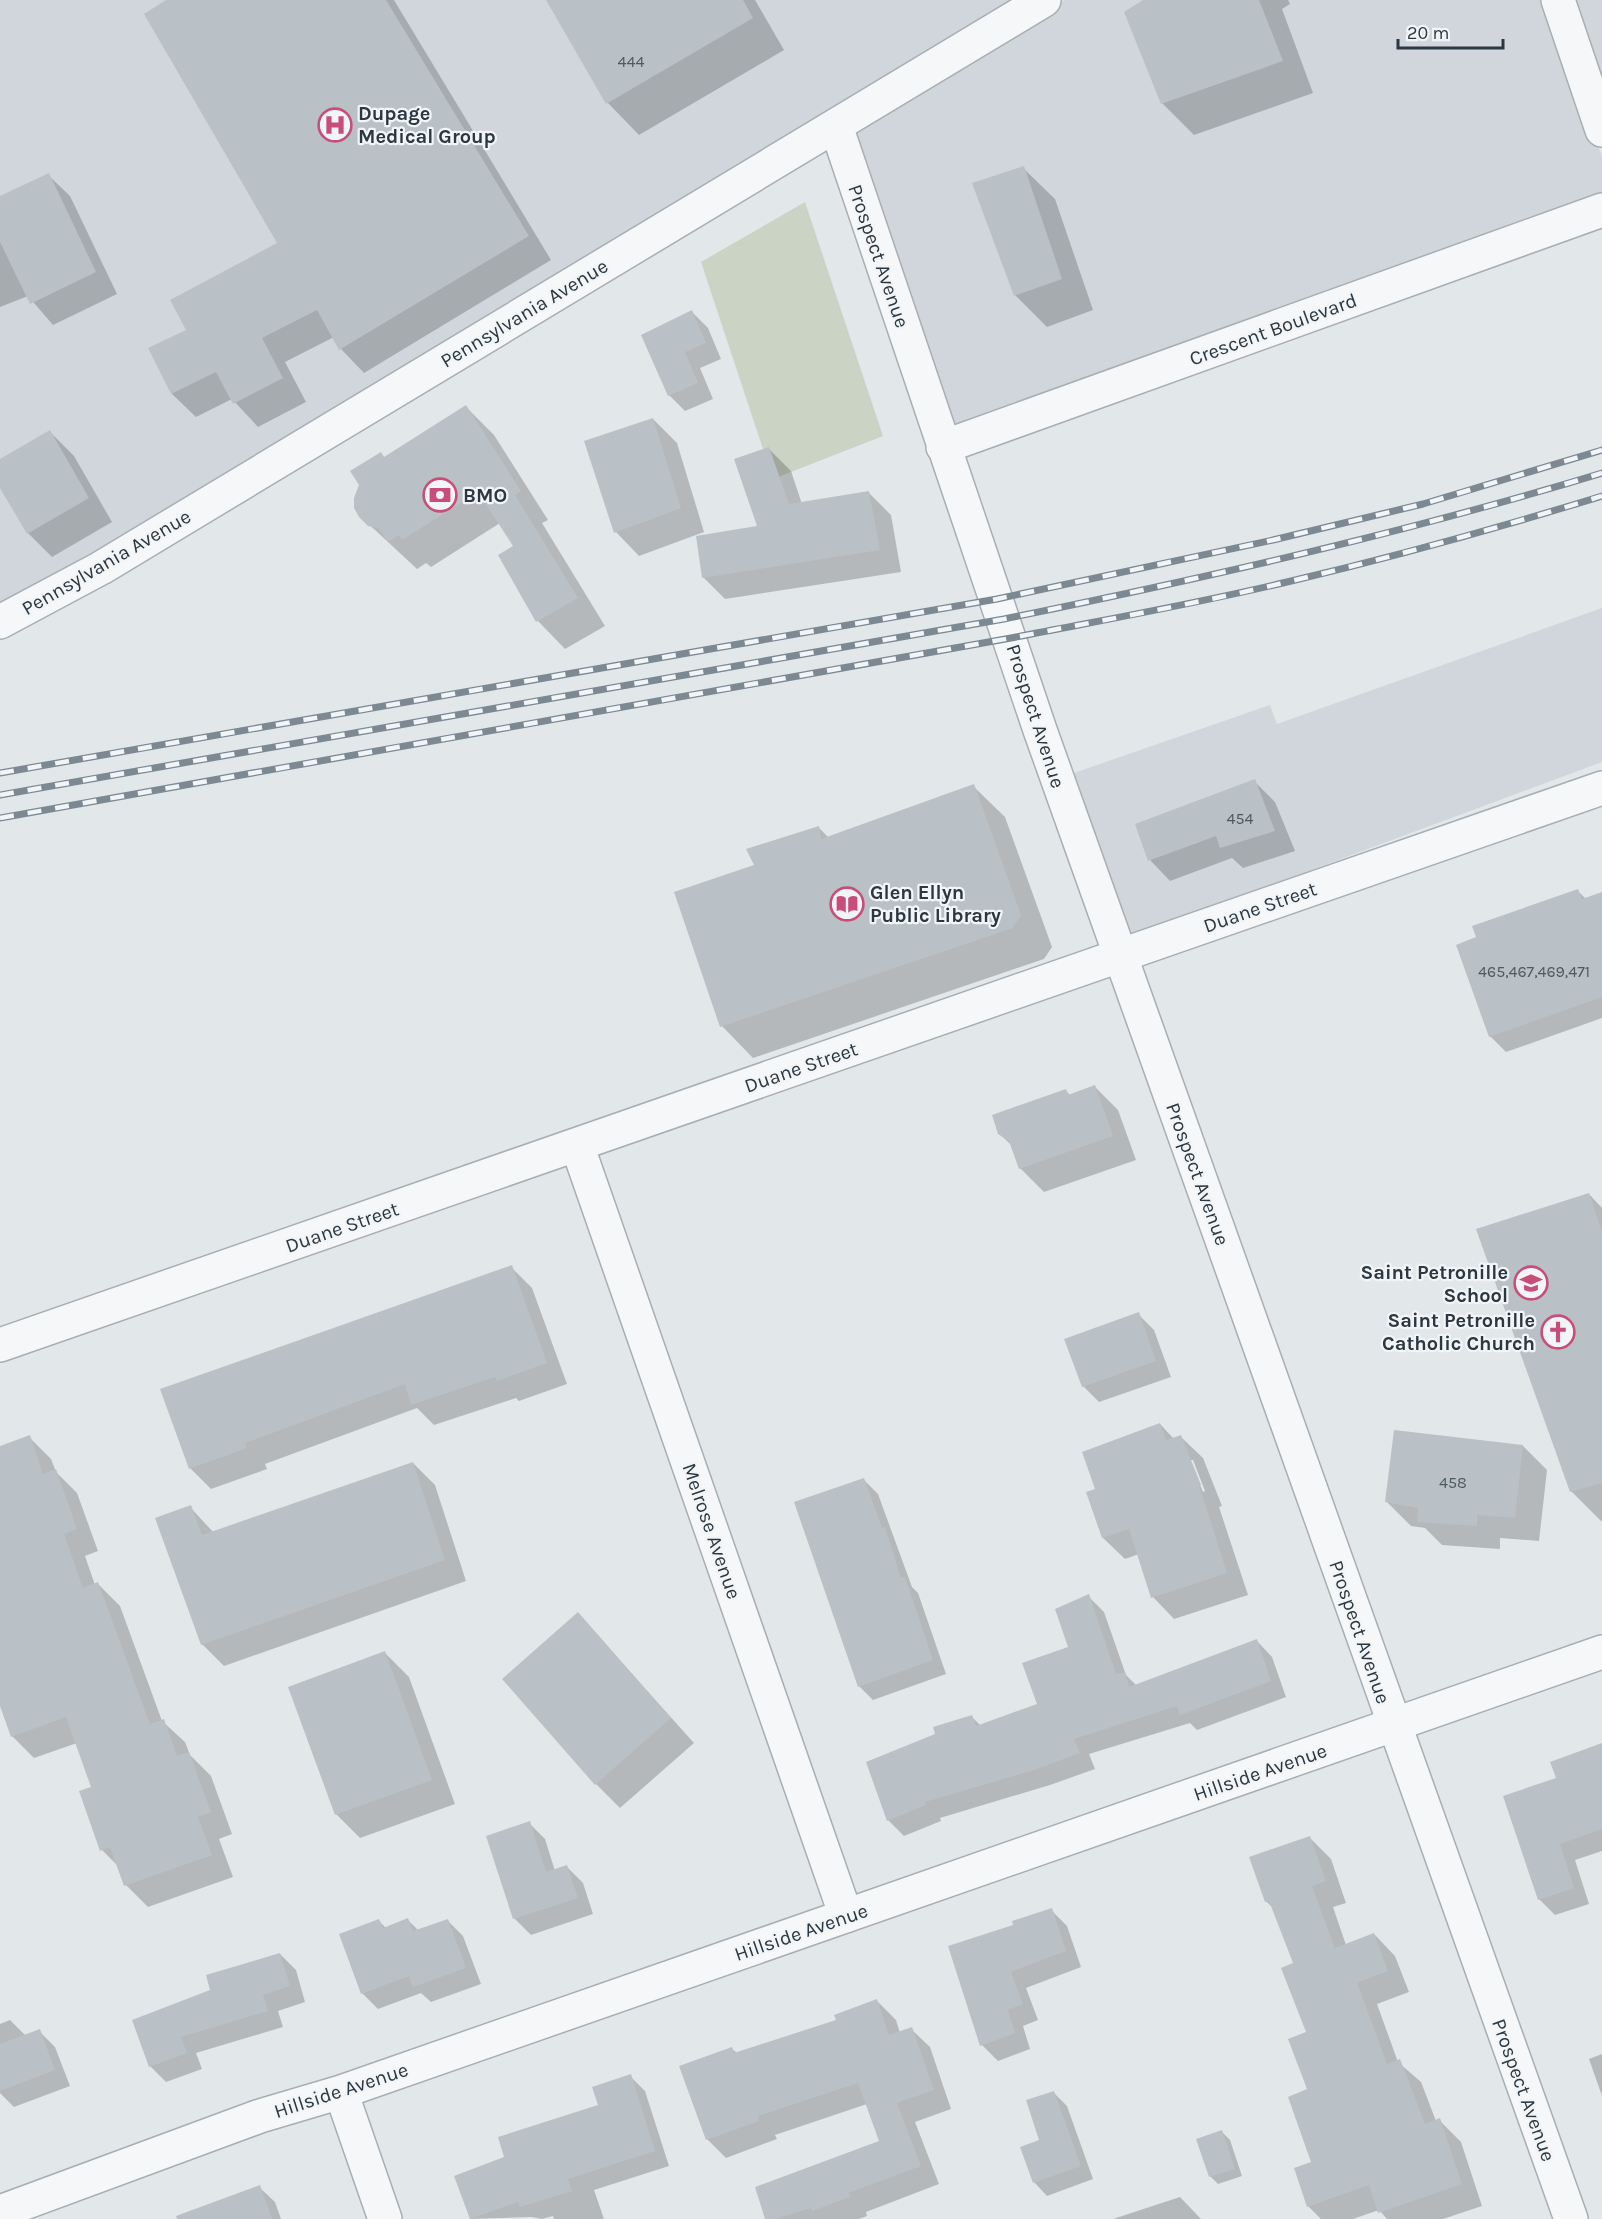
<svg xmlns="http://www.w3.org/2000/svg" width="1602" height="2219" font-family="Karla,sans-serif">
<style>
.built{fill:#d0d6dc}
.green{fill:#cbd3c4}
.shadow{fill:#0003;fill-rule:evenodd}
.building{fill:#b9c1c6}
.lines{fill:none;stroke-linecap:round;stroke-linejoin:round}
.minor-casing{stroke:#a7afb4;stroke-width:36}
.minor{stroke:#f5f7f8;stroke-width:33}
.rail-casing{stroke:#7c8993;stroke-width:7}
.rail{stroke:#f2f5f7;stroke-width:4.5;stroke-dasharray:14;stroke-linecap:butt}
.labels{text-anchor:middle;stroke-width:4.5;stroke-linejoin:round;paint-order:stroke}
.number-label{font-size:16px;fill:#4e5a62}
.poi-label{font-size:20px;font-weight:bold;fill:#2b3741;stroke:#f2f5f7;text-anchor:start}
.street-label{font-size:20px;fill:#2b3741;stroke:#f2f5f7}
</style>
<rect width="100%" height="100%" fill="#e2e7ea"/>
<!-- built -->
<path class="built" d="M 0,0 L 1021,0 L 0,610 Z
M 1064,0 L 1548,0 L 1602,157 L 1602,198 L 953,430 L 851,129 Z
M 1570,0 L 1602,0 L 1602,94 Z
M 1602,608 L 1602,762 L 1128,938 L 1071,774 L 1270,705 L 1277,724 Z"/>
<!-- green -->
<path class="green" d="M 805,202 L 883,436 L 773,479 L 701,262 Z"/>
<!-- shadow -->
<path class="shadow" d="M 169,0 L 394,0 L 551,260 L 364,373 L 341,349 L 334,337 L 285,362 L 306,402 L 258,427 L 232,399 L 196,417 L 172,394 L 188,331 L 280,244 Z
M 547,0 L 755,0 L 784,50 L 639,135 L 608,103 Z
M 1146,0 L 1288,0 L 1290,4 L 1282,9 L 1313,93 L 1194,135 L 1162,103 Z
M 1023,168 L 1055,199 L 1093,310 L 1047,327 L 1016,296 L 974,184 Z
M 48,175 L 70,196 L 117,294 L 53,325 L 28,296 L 0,307 L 0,198 Z
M 692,312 L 708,328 L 721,359 L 700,368 L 713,399 L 685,411 L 669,395 Z
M 466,407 L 494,435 L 548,520 L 542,523 L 605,626 L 565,649 L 538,621 L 500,555 L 515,546 L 500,523 L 431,567 L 426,563 L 417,569 L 360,516 L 385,458 Z
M 653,419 L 677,443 L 704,532 L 639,556 L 616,532 Z
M 50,432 L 74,456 L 112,522 L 52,557 L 28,533 L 0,485 L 0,461 Z
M 769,449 L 791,471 L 802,504 L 869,493 L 891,515 L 901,572 L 725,599 L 703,577 L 759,527 Z
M 1254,781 L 1275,802 L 1295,851 L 1243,868 L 1232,858 L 1170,881 L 1150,860 Z
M 973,786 L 1005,817 L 1052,947 L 1044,959 L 753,1058 L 722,1026 L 756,866 L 819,828 L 829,838 Z
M 1578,891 L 1586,899 L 1602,898 L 1602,1018 L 1506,1052 L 1490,1036 Z
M 1094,1086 L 1118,1110 L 1136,1160 L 1044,1192 L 1020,1168 L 1013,1147 L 1000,1134 L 1066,1091 L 1070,1095 Z
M 1589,1194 L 1602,1208 L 1602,1522 L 1571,1491 Z
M 511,1267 L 532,1288 L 567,1384 L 519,1401 L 516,1398 L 434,1425 L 417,1408 L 265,1464 L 267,1469 L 211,1489 L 190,1468 Z
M 1138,1314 L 1154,1330 L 1171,1377 L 1099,1402 L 1083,1386 Z
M 1160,1424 L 1174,1439 L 1181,1437 L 1203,1458 L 1222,1506 L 1219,1507 L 1248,1595 L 1174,1619 L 1153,1597 L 1139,1554 L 1125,1559 L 1103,1538 L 1097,1490 ZM 1190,1460 L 1193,1460 L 1205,1491 L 1203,1492 Z
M 29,1437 L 51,1459 L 56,1472 L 77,1493 L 98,1551 L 85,1556 L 95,1585 L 98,1584 L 120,1606 L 162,1721 L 185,1742 L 190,1755 L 211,1776 L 232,1834 L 219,1839 L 233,1877 L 148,1907 L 126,1885 L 119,1867 L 102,1850 L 93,1788 L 77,1743 L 34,1758 L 12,1736 L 0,1701 L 0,1448 Z
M 1523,1446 L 1547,1470 L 1539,1541 L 1500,1538 L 1500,1549 L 1442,1545 L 1425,1528 L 1411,1526 L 1387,1502 Z
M 413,1463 L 435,1485 L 466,1581 L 224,1666 L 202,1644 L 190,1507 L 214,1533 Z
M 864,1480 L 878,1494 L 912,1587 L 918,1593 L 946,1674 L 873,1700 L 859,1686 Z
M 1088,1596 L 1104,1612 L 1126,1675 L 1137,1686 L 1257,1641 L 1272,1657 L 1286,1697 L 1197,1730 L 1190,1723 L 1089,1754 L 1095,1769 L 1050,1785 L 940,1818 L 941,1821 L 904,1836 L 888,1820 L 937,1734 L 972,1717 L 981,1726 L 1039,1704 L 1070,1648 Z
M 578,1614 L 694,1743 L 620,1808 L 596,1784 Z
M 385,1653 L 409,1677 L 455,1804 L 360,1838 L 336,1814 Z
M 1602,1744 L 1602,1851 L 1575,1860 L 1589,1904 L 1555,1915 L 1539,1899 L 1558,1779 Z
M 529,1823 L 545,1839 L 555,1871 L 567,1867 L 583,1883 L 593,1914 L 531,1935 L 515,1919 L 488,1837 Z
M 1310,1838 L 1331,1859 L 1346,1903 L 1333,1907 L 1346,1945 L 1374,1934 L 1395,1956 L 1409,1992 L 1377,2004 L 1398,2062 L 1421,2082 L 1436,2121 L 1439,2120 L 1461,2142 L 1482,2206 L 1443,2219 L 1387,2219 L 1379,2210 L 1353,2219 L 1321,2219 L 1308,2206 L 1313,2163 L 1308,2033 L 1295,1964 L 1274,1909 L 1266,1901 Z
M 1051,1910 L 1067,1926 L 1081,1967 L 1026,1988 L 1038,2020 L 1023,2026 L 1030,2049 L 998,2061 L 982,2045 L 1015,1926 Z
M 408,1920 L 419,1931 L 447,1920 L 463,1936 L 481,1984 L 431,2002 L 421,1993 L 378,2009 L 362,1993 L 379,1921 L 386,1928 Z
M 280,1954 L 296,1970 L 305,2002 L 278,2011 L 283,2027 L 196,2053 L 202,2069 L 166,2082 L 150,2066 L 212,1991 Z
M 877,2001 L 896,2020 L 900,2033 L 911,2029 L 930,2047 L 951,2109 L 915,2122 L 939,2184 L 866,2212 L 867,2216 L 859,2219 L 767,2219 L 881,2142 L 867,2104 L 775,2135 L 777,2139 L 726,2158 L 707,2139 L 732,2049 L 737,2053 L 838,2021 Z
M 10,2020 L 26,2036 L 39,2031 L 55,2047 L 70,2086 L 14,2107 L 0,2093 L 0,2024 Z
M 1602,2054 L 1602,2096 L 1589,2059 Z
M 630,2076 L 645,2091 L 669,2166 L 594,2190 L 604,2219 L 554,2219 L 553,2216 L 542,2219 L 532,2217 L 471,2219 L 456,2177 L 506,2158 L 600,2106 Z
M 1054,2093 L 1067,2106 L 1093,2179 L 1047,2196 L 1034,2182 L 1041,2141 Z
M 1222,2132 L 1230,2140 L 1242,2176 L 1218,2184 L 1210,2176 Z
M 259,2187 L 275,2202 L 281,2219 L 202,2219 Z
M 1180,2197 L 1201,2219 L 1113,2219 Z"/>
<!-- building -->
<path class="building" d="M 166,0 L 386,0 L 529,236 L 339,350 L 317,310 L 262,338 L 283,378 L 233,404 L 216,372 L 171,394 L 148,348 L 186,330 L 170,300 L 277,243 L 144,14 Z
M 546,0 L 743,0 L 753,18 L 606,104 Z
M 1143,0 L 1259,0 L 1283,61 L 1161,104 L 1124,12 Z
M 1024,166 L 1062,279 L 1014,296 L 972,183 Z
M 49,173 L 96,272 L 30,304 L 0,242 L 0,196 Z
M 692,310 L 706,343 L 685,352 L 698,383 L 668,396 L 641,335 Z
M 466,405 L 521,491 L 515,495 L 578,598 L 536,622 L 498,555 L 513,546 L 478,492 L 402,540 L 399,535 L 388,542 L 379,529 L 368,526 L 359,517 L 354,508 L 354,498 L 359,485 L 350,471 L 381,452 L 384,457 Z
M 653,418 L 681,508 L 614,533 L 584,441 Z
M 50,430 L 89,498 L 27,534 L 0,488 L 0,459 Z
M 769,447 L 789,504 L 869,491 L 880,550 L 702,578 L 696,536 L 757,526 L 734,459 Z
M 1255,779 L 1275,831 L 1220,848 L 1216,836 L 1148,861 L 1135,824 Z
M 974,784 L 1021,915 L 1013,928 L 720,1027 L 674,892 L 754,865 L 746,849 L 819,826 L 821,839 Z
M 1578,889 L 1582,899 L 1602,892 L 1602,997 L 1489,1037 L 1456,945 L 1476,937 L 1472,926 Z
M 1095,1085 L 1113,1136 L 1019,1169 L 1009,1141 L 998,1134 L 992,1115 L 1066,1089 L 1068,1095 Z
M 1589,1193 L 1602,1232 L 1602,1483 L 1570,1492 L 1476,1229 Z
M 512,1265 L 547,1363 L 497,1381 L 495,1377 L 411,1405 L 405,1384 L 245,1443 L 247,1448 L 189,1469 L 160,1389 Z
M 1139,1312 L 1156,1361 L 1082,1387 L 1064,1339 Z
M 1160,1423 L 1166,1440 L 1181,1435 L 1201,1485 L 1199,1485 L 1227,1573 L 1151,1598 L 1129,1529 L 1102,1538 L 1086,1492 L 1095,1489 L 1082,1452 Z
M 1394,1430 L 1523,1445 L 1515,1518 L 1477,1515 L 1477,1526 L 1417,1522 L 1418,1508 L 1385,1502 Z
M 30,1435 L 43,1474 L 56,1469 L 77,1529 L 64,1534 L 83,1588 L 98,1582 L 150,1724 L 164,1719 L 177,1756 L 189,1752 L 211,1812 L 198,1817 L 212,1855 L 124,1886 L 110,1847 L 100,1851 L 79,1791 L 91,1787 L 66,1717 L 11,1737 L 0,1706 L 0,1446 Z
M 413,1462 L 445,1560 L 201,1645 L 155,1518 L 191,1505 L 202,1535 Z
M 864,1478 L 882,1528 L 885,1527 L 901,1578 L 905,1577 L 933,1660 L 858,1687 L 794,1502 Z
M 1089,1594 L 1116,1674 L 1125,1672 L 1129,1687 L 1257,1639 L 1271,1681 L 1180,1715 L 1177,1706 L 1074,1739 L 1080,1753 L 1034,1770 L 925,1802 L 926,1805 L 887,1821 L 866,1762 L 935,1734 L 933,1727 L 972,1715 L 976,1726 L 1037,1704 L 1022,1663 L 1068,1647 L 1055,1609 Z
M 578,1612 L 671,1718 L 595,1785 L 502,1679 Z
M 385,1651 L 432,1780 L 335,1815 L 288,1687 Z
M 1602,1743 L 1602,1829 L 1560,1844 L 1574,1888 L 1538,1900 L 1503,1796 L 1556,1778 L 1550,1762 Z
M 530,1821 L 546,1872 L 567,1865 L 578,1898 L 513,1919 L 486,1836 Z
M 1310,1836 L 1326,1881 L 1312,1886 L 1335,1948 L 1374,1933 L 1388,1971 L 1357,1983 L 1387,2064 L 1400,2059 L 1425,2124 L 1440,2118 L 1462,2184 L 1378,2213 L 1369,2185 L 1307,2207 L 1294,2168 L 1311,2162 L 1288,2097 L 1307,2089 L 1288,2039 L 1306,2032 L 1281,1968 L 1293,1963 L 1269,1901 L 1265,1902 L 1249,1857 Z
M 1052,1908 L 1066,1951 L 1011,1972 L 1023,2004 L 1008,2010 L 1015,2033 L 980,2046 L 948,1946 L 1013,1925 L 1012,1921 Z
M 408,1918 L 413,1931 L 448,1919 L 466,1968 L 413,1987 L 409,1976 L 361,1994 L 339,1934 L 379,1919 L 383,1928 Z
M 280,1953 L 290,1986 L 263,1995 L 268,2011 L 181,2037 L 187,2053 L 149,2067 L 132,2020 L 210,1990 L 206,1975 Z
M 877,1999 L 889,2035 L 912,2027 L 934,2090 L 897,2103 L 921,2166 L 848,2193 L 850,2197 L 812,2211 L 811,2208 L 776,2219 L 765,2219 L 755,2187 L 879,2141 L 858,2083 L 758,2116 L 759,2121 L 706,2140 L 679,2066 L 732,2047 L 734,2053 L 836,2020 L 834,2015 Z
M 40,2029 L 55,2070 L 0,2091 L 0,2044 Z
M 631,2074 L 655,2151 L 568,2179 L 572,2191 L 520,2207 L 518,2202 L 470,2219 L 454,2176 L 504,2157 L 498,2137 L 598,2105 L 592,2087 Z
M 1054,2091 L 1081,2166 L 1033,2183 L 1020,2147 L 1039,2140 L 1026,2100 Z
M 1222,2130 L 1235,2169 L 1209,2177 L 1196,2139 Z
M 260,2185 L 272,2219 L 177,2219 L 176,2216 Z"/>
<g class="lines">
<defs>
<path id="minor" d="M 1558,0 L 1602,130
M 836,126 L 1040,730 L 1571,2219
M 943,447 L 1602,210
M 0,622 L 101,568 L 1044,0
M 577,1145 L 846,1916
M 0,1345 L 1602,788
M 341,2092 L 385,2219
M 0,2212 L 260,2116 L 341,2092 L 1602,1652"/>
</defs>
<!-- minor casing -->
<use href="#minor" class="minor-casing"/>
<!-- minor -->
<use href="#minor" class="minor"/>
<defs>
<path id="rail" d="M 0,773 L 997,599 L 1273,540 L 1423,504 L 1602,450
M 0,795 L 1004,619 C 1205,578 1405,533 1602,473
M 0,818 L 1011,638 C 1103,620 1195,604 1287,582 C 1393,557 1498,528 1602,496"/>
</defs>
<!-- rail casing -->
<use href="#rail" class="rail-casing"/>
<!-- rail -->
<use href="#rail" class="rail"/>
</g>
<!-- icons -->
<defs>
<symbol id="hospital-ring" viewBox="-11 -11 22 22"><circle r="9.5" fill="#f2f5f7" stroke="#c84e78" stroke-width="1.5"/><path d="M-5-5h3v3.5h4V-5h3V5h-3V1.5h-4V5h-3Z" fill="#c84e78"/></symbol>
<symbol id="bank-ring" viewBox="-11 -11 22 22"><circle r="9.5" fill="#f2f5f7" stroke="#c84e78" stroke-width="1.5"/><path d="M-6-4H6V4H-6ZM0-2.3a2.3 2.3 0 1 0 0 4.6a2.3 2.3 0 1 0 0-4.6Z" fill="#c84e78"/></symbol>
<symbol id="library-ring" viewBox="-11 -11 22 22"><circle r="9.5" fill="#f2f5f7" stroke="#c84e78" stroke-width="1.5"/><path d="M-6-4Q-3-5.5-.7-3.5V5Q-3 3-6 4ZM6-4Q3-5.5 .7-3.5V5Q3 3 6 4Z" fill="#c84e78"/></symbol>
<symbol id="school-ring" viewBox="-11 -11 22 22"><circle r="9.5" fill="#f2f5f7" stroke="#c84e78" stroke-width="1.5"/><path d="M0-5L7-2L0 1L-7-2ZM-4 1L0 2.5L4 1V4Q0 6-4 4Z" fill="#c84e78"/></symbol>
<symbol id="church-ring" viewBox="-11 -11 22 22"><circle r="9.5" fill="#f2f5f7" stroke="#c84e78" stroke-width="1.5"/><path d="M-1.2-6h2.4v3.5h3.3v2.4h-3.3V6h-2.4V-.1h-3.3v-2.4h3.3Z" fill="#c84e78"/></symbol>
</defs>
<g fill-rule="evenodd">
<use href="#hospital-ring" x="316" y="106" width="38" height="38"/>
<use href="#bank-ring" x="421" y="476" width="38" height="38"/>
<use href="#library-ring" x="828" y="885" width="38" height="38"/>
<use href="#school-ring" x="1512" y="1264" width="38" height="38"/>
<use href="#church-ring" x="1539" y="1313" width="38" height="38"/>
</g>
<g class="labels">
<!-- number labels -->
<g class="number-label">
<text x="631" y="67">444</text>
<text x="1240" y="824">454</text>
<text x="1534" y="977">465,467,469,471</text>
<text x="1453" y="1488">458</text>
</g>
<!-- poi labels -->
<g class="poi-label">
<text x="358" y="120">Dupage<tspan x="358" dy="23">Medical Group</tspan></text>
<text x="463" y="502">BMO</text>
<text x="870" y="899">Glen Ellyn<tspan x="870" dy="23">Public Library</tspan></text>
<text x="1508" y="1279" text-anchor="end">Saint Petronille<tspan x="1508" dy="23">School</tspan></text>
<text x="1535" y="1327" text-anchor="end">Saint Petronille<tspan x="1535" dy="23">Catholic Church</tspan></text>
</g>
<!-- street labels -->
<g class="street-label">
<text transform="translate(879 256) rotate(71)" y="7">Prospect Avenue</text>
<text transform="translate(524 313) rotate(-31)" y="7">Pennsylvania Avenue</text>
<text transform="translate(1273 329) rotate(-20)" y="7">Crescent Boulevard</text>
<text transform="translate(106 562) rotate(-30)" y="7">Pennsylvania Avenue</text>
<text transform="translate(1036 716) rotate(72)" y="7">Prospect Avenue</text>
<text transform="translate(1260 907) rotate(-19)" y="7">Duane Street</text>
<text transform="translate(801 1067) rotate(-19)" y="7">Duane Street</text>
<text transform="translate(1198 1174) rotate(70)" y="7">Prospect Avenue</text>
<text transform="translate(342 1227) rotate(-19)" y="7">Duane Street</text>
<text transform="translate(712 1531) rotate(71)" y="7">Melrose Avenue</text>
<text transform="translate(1360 1632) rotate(71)" y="7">Prospect Avenue</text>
<text transform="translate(1260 1772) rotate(-19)" y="7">Hillside Avenue</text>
<text transform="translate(801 1932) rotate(-19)" y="7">Hillside Avenue</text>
<text transform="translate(341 2090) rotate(-18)" y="7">Hillside Avenue</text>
<text transform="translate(1524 2090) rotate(70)" y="7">Prospect Avenue</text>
</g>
</g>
<!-- scale -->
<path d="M1398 39v9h105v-9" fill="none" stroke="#2b3741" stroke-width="3"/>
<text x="1407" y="39" font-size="18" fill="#2b3741" stroke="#f2f5f7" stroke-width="4.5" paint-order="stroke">20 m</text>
</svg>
